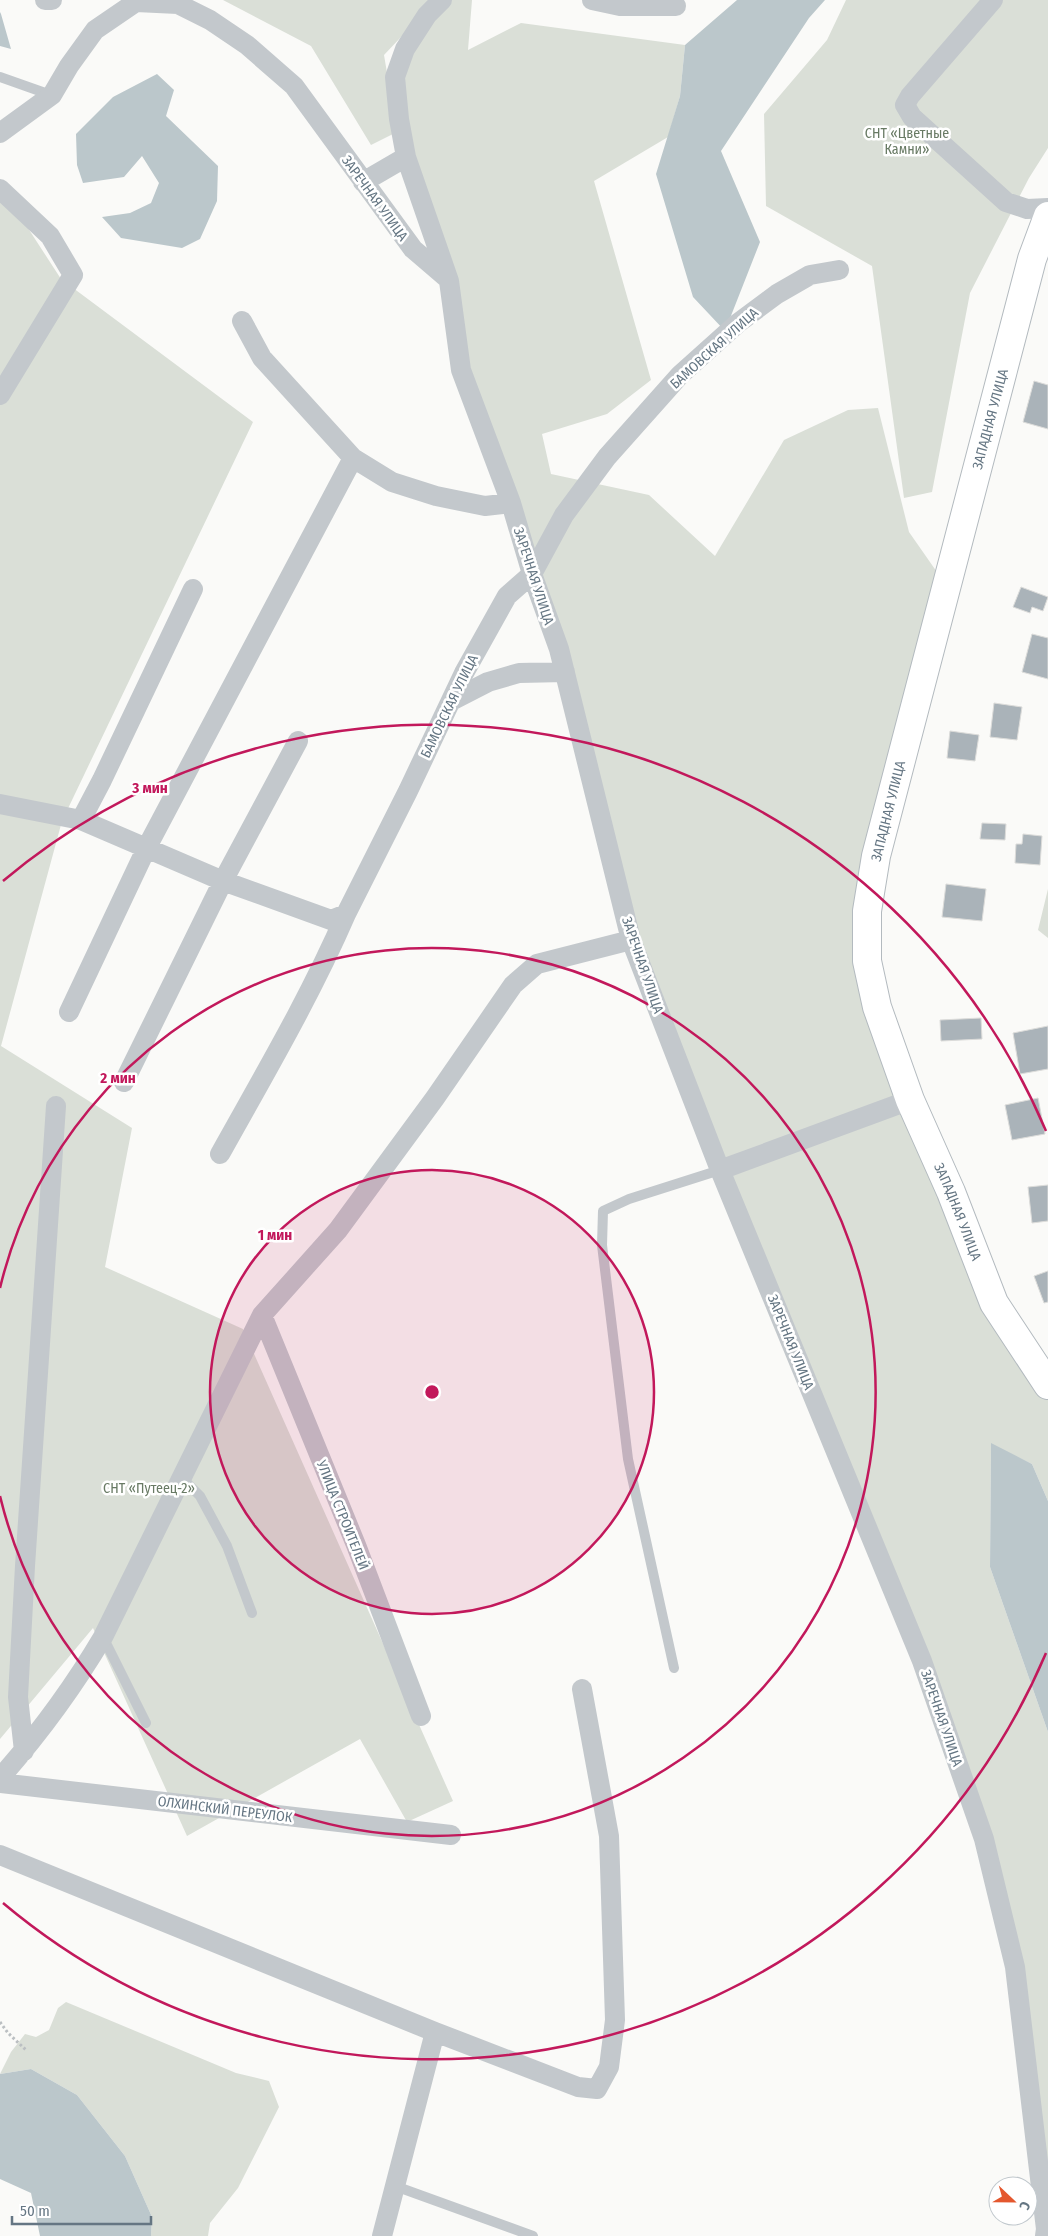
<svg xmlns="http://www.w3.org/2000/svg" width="1048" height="2236" font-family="'Fira Sans Condensed',sans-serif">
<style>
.green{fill:#dadfd7}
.water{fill:#bbc7cb}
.building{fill:#aab3b9;stroke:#dcdcda}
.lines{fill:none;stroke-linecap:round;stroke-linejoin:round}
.secondary-casing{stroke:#b3babf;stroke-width:30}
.path{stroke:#bbbfc2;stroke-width:3;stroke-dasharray:2.5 2.5;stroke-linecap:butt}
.lane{stroke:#c3c8cc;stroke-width:10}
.street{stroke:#c3c8cc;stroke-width:20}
.secondary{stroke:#fff;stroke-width:28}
.ring{fill:none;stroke:#c2185b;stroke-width:2.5}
.labels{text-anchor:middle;stroke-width:5;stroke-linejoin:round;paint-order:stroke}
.park-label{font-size:14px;fill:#687a64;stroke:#fff}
.street-label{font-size:14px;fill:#657683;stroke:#fff}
.centre{fill:#c2185b;stroke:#fff;stroke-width:2.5}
.ring-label{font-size:15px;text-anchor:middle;font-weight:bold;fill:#c2185b;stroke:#fff;stroke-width:5;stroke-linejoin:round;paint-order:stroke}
</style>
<rect width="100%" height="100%" fill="#fafaf8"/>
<!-- green -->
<path class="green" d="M 223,0 L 436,0 L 384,55 L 397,132 L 371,145 L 311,46 Z
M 442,0 L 472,0 L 468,50 L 521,23 L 685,45 L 680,96 L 668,137 L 594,181 L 651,380 L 607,414 L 542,434 L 551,474 L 649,495 L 715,556 L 784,440 L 848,410 L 878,408 L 909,532 L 946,585 L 867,911 L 910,1100 L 1048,1385 L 1048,1501 L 1032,1464 L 991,1444 L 990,1567 L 1048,1732 L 1048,2236 L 1015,1967 L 984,1839 L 631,940 L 565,672 L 461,370 L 399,119 L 405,49 Z
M 846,0 L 1048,0 L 1048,148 L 1029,178 L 970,293 L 932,492 L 904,498 L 872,266 L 766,206 L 764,114 L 827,40 Z
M 0,185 L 61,279 L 253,422 L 62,821 L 1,1046 L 132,1128 L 105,1267 L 243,1329 L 453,1801 L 407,1822 L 360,1739 L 187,1836 L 93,1628 L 0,1739 Z
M 1048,889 L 1048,938 L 1038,930 Z
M 66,2002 L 236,2073 L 269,2081 L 279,2107 L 238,2188 L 210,2223 L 208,2236 L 151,2236 L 152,2217 L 125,2156 L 77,2095 L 31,2069 L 0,2074 L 11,2052 L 25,2034 L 36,2037 L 49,2030 L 58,2008 Z"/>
<!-- water -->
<path class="water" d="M 737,0 L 825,0 L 809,18 L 721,151 L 760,242 L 725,331 L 693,297 L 656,174 L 680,96 L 685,45 Z
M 0,12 L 1,14 L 11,49 L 0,46 Z
M 157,74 L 174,90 L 166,116 L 218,166 L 217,201 L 200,239 L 182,248 L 121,238 L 102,217 L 130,213 L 151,203 L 159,183 L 142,156 L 124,177 L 83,183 L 77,165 L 76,134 L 113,97 Z
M 991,1443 L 1032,1464 L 1048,1501 L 1048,1732 L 990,1567 Z
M 31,2069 L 77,2095 L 125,2156 L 152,2217 L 151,2236 L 40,2236 L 31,2193 L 0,2179 L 0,2074 Z"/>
<!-- building -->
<path class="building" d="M 1034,381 L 1048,385 L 1048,429 L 1023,422 Z
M 1021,587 L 1048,597 L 1043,611 L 1032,607 L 1030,613 L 1013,607 Z
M 1032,634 L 1048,638 L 1048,679 L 1022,672 Z
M 994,703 L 1022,707 L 1017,740 L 990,737 Z
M 950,731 L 979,735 L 975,761 L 947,758 Z
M 982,823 L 1006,824 L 1005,840 L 980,839 Z
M 1023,834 L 1042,836 L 1040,865 L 1015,863 L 1016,844 L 1022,844 Z
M 946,884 L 986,889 L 982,921 L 942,917 Z
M 981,1018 L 982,1039 L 941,1041 L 940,1020 Z
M 1048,1026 L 1048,1069 L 1020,1074 L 1013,1033 Z
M 1038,1098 L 1045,1134 L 1012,1140 L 1005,1105 Z
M 1048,1185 L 1048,1221 L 1032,1223 L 1028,1187 Z
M 1048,1271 L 1048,1302 L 1044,1303 L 1034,1276 Z"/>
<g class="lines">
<defs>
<g id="secondary">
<path id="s1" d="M 1048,216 L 1032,259 L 876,856 L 867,911 L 867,961 L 877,1007 L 910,1100 L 951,1192 L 994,1303 L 1048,1385"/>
</g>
</defs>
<!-- secondary casing -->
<use href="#secondary" class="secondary-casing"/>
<!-- path -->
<path class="path" d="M 0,2022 L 8,2033 L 26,2050"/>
<!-- lane -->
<path class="lane" d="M 0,77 L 51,95
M 182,1478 L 200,1496 L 227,1546 L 252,1613
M 103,1637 L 146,1723
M 674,1668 L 628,1459 L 602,1245 L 603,1211 L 629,1199 L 720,1170
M 395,2186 L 533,2236"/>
<!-- street -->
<path class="street" d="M 45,0 L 52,0
M 442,0 L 427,15 L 405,49 L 395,77 L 399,119 L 406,157 L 449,281 L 461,370 L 511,503 L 532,574 L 559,649 L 631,940 L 720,1170 L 922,1661 L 984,1839 L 1015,1967 L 1046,2229 L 1045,2236
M 592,0 L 620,6 L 676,6
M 993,0 L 910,96 L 905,105 L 912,117 L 1006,202 L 1027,209 L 1048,208
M 0,133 L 52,95 L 69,66 L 95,30 L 136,2 L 178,4 L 210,20 L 247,45 L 294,86 L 413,249 L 448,279
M 363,182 L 406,157
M 0,189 L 50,236 L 73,275 L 0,395
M 242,321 L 262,358 L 353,458 L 392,482 L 436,496 L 485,506 L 511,503
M 451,701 L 488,682 L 519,673 L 565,672
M 0,804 L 81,820 L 223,881 L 331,920 L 346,914 L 408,791 L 464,673 L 507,596 L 532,574 L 564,515 L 607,457 L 680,375 L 738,323 L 777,294 L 810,275 L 839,270
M 81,820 L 102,780 L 193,589
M 69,1012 L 147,847 L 353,458
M 124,1082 L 223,881 L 298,741
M 220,1154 C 264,1075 310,997 346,914
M 720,1170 L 910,1100
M 262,1315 L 356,1545 L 421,1716
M 24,1751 L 18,1697 L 25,1566 L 56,1106
M 0,1778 C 38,1735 74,1686 103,1637 L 262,1315 L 338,1230 L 435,1098 L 513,985 L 537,964 L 631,940
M 0,1783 L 451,1835
M 0,1855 L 435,2032 L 578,2087 L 597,2089 L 609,2067 L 615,2020 L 609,1836 L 582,1689
M 382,2236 L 435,2032"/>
<!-- secondary -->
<use href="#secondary" class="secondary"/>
</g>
<!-- distance rings -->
<circle cx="432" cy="1392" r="222" fill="#c2185b" fill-opacity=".12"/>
<g class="ring">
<circle cx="432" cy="1392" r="222"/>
<path d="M0 1288A444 444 0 1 1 0 1496"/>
<path d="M1046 1653A667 667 0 0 1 3 1903M3 881A667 667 0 0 1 1046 1131"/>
</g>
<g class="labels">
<!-- park labels -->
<g class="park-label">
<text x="907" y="138">СНТ «Цветные<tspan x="907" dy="16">Камни»</tspan></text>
<text x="149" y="1493">СНТ «Путеец-2»</text>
</g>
<!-- street labels -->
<g class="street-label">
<text transform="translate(375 198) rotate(54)" y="5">ЗАРЕЧНАЯ УЛИЦА</text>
<text transform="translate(714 348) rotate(-42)" y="5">БАМОВСКАЯ УЛИЦА</text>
<text transform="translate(990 419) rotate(-75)" y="5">ЗАПАДНАЯ УЛИЦА</text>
<text transform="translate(534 576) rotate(72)" y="5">ЗАРЕЧНАЯ УЛИЦА</text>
<text transform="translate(449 706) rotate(-64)" y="5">БАМОВСКАЯ УЛИЦА</text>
<text transform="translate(888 811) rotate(-76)" y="5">ЗАПАДНАЯ УЛИЦА</text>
<text transform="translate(643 965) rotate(71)" y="5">ЗАРЕЧНАЯ УЛИЦА</text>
<text dy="5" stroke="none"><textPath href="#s1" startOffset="1036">ЗАПАДНАЯ УЛИЦА</textPath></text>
<text transform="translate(791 1342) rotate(68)" y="5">ЗАРЕЧНАЯ УЛИЦА</text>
<text transform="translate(343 1515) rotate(68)" y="5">УЛИЦА СТРОИТЕЛЕЙ</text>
<text transform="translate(942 1718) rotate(71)" y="5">ЗАРЕЧНАЯ УЛИЦА</text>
<text transform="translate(225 1809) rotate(7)" y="5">ОЛХИНСКИЙ ПЕРЕУЛОК</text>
</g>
</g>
<circle cx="432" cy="1392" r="8" class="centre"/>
<g class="ring-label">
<text x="150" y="793">3 мин</text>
<text x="118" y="1083">2 мин</text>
<text x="275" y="1240">1 мин</text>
</g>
<!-- north arrow -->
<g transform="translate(1013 2201) rotate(112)"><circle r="24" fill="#ffffff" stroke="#c1c8cd"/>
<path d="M0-4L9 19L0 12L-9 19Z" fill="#e4572e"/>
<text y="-8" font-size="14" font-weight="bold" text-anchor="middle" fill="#657683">С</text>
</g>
<!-- scale -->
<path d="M12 2216v8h139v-8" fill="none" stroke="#657683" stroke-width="2.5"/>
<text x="20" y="2216" font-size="15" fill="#657683" stroke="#ffffff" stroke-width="4" paint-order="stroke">50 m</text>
</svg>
